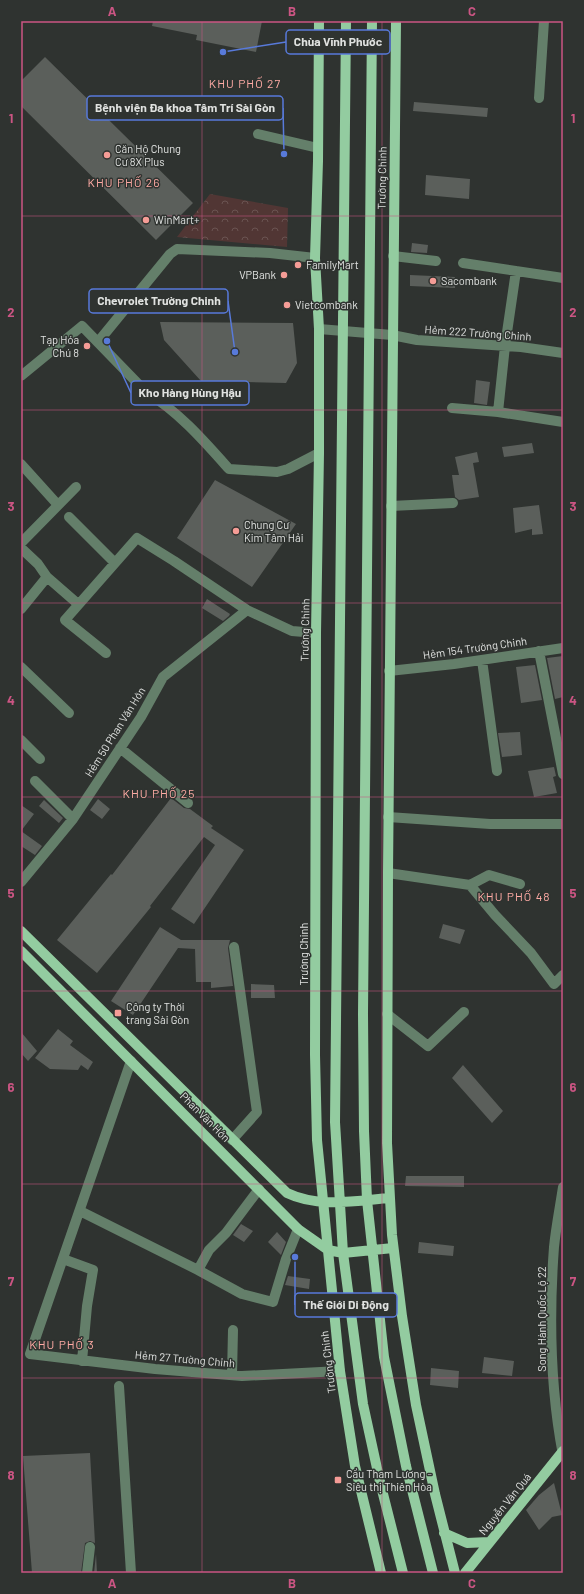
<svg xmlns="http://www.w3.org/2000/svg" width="584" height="1594" font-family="Barlow,sans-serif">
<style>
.park{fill:url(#park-crowns)}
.building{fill:#5b5f5b}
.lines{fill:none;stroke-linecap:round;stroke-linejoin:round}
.minor{stroke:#647f6a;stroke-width:10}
.major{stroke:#93cca0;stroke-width:10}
.grid{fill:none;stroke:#cb5583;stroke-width:1;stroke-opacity:0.55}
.poi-dot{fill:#f59c96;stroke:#2f3330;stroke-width:1.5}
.labels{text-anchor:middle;stroke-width:3;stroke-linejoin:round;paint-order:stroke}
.poi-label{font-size:11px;fill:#e0e2e0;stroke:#2f3330;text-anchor:start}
.street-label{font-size:11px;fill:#e0e2e0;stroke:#2f3330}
.neighbourhood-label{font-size:12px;letter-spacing:1px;fill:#ffaba5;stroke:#2f3330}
.leader{fill:none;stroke:#587ada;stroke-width:1.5}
.callout-dot{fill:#587ada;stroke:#2f3330;stroke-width:1.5}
.callout{fill:#2f3330;stroke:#587ada;stroke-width:1.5}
.callout-label{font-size:12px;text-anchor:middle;font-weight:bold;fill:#e0e2e0}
.neatline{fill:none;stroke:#cb5583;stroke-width:1.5}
.grid-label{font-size:13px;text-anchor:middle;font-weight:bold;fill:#cb5583}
</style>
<defs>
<pattern id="park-crowns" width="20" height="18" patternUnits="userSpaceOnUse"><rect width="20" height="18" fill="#513634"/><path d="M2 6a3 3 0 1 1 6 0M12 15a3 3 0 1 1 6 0" fill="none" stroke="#6a5351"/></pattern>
</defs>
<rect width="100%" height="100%" fill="#2f3330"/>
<!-- park -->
<path class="park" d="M 210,194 L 288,208 L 287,247 L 177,237 Z"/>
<!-- building -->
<path class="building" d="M 153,21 L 262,21 L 256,52 L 196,40 L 197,35 L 152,26 Z
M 45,57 L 193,203 L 156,240 L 21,106 L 21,81 Z
M 414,102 L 488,108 L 487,117 L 413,111 Z
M 426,175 L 470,179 L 469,199 L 425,195 Z
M 412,243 L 428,245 L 427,253 L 411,252 Z
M 410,275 L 455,277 L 455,288 L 410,286 Z
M 160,322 L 293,323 L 297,363 L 286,383 L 201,381 L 164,340 Z
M 476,380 L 490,382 L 487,405 L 474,403 Z
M 532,443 L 534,453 L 504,457 L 502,447 Z
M 477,452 L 479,462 L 473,463 L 479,497 L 459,500 L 455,497 L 452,475 L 459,475 L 455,457 Z
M 215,480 L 296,524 L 252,587 L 177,538 Z
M 539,505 L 543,534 L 532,535 L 532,529 L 515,533 L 513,508 Z
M 207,599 L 230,614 L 229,616 L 223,621 L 202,608 Z
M 563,656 L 563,697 L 555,699 L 547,658 Z
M 535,665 L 542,700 L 521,703 L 516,667 Z
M 520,732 L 522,755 L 502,757 L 498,733 Z
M 554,767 L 556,776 L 553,777 L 557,793 L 534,797 L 528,771 Z
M 171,798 L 184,808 L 190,809 L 213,826 L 211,828 L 244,850 L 194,924 L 171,909 L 215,845 L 204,837 L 150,906 L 151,907 L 97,973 L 57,940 L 111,874 L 112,875 Z
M 98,799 L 110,809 L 102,819 L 90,810 Z
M 44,800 L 63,818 L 59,823 L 39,806 Z
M 21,805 L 34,814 L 21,831 L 42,846 L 35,855 L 21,846 Z
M 443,924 L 465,930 L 460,944 L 439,938 Z
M 160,927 L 181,940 L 230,940 L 228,948 L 233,986 L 211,988 L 211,982 L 196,982 L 195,949 L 178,948 L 133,1015 L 111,1001 Z
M 251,984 L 274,985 L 275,998 L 251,998 Z
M 58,1029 L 73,1041 L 70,1045 L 93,1062 L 88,1070 L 81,1065 L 78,1070 L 50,1069 L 35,1058 Z
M 21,1032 L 37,1051 L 28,1061 L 21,1053 Z
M 463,1065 L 503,1111 L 492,1123 L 452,1078 Z
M 406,1176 L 464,1176 L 464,1187 L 405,1186 Z
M 241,1224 L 253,1231 L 244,1242 L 233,1235 Z
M 277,1232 L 286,1242 L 281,1255 L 268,1242 Z
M 419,1242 L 454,1246 L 453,1256 L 418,1253 Z
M 288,1276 L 310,1279 L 309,1289 L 285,1285 Z
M 484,1357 L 514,1361 L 512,1376 L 482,1373 Z
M 431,1368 L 459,1371 L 458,1388 L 430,1385 Z
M 90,1453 L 95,1543 L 90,1541 L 85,1543 L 81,1573 L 32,1573 L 23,1456 Z
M 554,1483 L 562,1515 L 552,1517 L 539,1530 L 526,1510 L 539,1495 Z
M 96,1554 L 97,1573 L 94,1573 Z"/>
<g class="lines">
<!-- minor -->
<path class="minor" d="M 539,98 L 544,21
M 258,134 L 318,148
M 393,256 L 436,261
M 463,263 L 563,278
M 319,329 L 392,335 L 417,340 L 521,347 L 563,353
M 98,342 L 170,254 L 177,249 L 270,253 L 315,258
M 21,376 L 82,326 L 146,392 C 179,412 204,441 229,469 L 277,472 L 288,469 L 319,453
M 452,408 L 498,412 L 563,422
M 498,412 L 505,346 L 516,271
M 21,464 L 58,505
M 391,506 L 453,503
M 69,517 L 115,563
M 21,543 L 76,487
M 21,548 L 38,564 L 47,577 L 78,604
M 21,609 L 47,577
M 539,651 L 563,774
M 106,653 L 65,620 L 137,538 L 174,561 L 247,610 L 292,631 L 316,633
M 482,660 L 497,771
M 21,667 L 69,713
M 389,671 L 454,664 L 563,648
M 21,740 L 40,759
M 120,748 L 188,803
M 35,781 L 73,819
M 388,817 L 490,824 L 563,824
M 388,873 L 470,885 L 489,875 L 520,884
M 21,882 L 73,819 L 141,717 L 163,677 L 247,610
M 470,885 L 495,915 L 531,953 L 554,984 L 563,975
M 387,1014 L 428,1046 L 464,1012
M 131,1061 L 30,1354 L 155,1369 L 242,1376 L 340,1371
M 232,1140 L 257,1112 L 234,947
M 563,1187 C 560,1207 556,1227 554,1247 C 549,1315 550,1387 563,1455
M 80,1211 L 198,1270 L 242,1294 L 273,1302 L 286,1259 L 298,1229
M 63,1259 L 93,1270 L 87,1306 L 82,1361
M 198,1270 L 209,1250 L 226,1233 L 259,1189
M 232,1375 L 233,1330
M 119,1386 L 131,1573
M 87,1573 L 90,1547"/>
<!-- major -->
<path class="major" d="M 319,21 L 318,161 L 315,258 L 319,329 L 319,453 L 316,633 L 315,1055 L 317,1140 L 340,1371 L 355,1466 L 381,1573
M 346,21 L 335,1122 L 343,1253 L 363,1404 L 380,1482 L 403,1573
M 372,21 L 363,1014 L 364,1131 L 367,1200 L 384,1357 L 406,1466 L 433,1573
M 396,21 L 388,873 L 387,1143 L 392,1235 L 402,1316 L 416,1405 L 435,1494 L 455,1573
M 21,931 L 287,1193 C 318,1208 355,1201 389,1198
M 21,951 L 298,1229 L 328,1250 L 343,1253 L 393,1248
M 444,1533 L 467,1543 L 489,1542
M 465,1573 L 563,1451"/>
</g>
<!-- grid -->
<path class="grid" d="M 202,21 L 202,1573M 382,21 L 382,1573M 21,216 L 563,216M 21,410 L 563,410M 21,603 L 563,603M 21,797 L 563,797M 21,991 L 563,991M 21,1184 L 563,1184M 21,1378 L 563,1378"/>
<!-- markers -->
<g class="poi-dot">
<circle cx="107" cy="155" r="4"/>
<circle cx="146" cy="220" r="4"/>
<circle cx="298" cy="265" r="4"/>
<circle cx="284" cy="275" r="4"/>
<circle cx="433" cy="281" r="4"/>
<circle cx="287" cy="305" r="4"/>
<circle cx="87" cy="346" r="4"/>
<circle cx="236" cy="531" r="4"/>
<rect x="114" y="1009" width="8" height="8" rx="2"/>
<rect x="334" y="1476" width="8" height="8" rx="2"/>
</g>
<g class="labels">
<!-- poi labels -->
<g class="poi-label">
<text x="115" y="153">Căn Hộ Chung<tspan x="115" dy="13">Cư 8X Plus</tspan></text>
<text x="154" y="224">WinMart+</text>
<text x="306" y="269">FamilyMart</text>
<text x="276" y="279" text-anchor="end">VPBank</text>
<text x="441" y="285">Sacombank</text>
<text x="295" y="309">Vietcombank</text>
<text x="79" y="344" text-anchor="end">Tạp Hóa<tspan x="79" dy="13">Chú 8</tspan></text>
<text x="244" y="529">Chung Cư<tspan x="244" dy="13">Kim Tâm Hải</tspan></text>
<text x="126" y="1011">Công ty Thời<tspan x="126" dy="13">trang Sài Gòn</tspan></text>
<text x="346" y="1478">Cầu Tham Lương -<tspan x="346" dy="13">Siêu thị Thiên Hòa</tspan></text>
</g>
<!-- street labels -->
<g class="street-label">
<text transform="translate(382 178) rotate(-89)" y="4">Trường Chinh</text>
<text transform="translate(478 333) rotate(4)" y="4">Hẻm 222 Trường Chinh</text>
<text transform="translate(305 630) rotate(-89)" y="4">Trường Chinh</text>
<text transform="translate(475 648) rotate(-8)" y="4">Hẻm 154 Trường Chinh</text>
<text transform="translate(115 732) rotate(-58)" y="4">Hẻm 50 Phan Văn Hớn</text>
<text transform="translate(304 954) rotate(-90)" y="4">Trường Chinh</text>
<text transform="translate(205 1117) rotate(45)" y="4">Phan Văn Hớn</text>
<text transform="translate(542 1319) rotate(-90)" y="4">Song Hành Quốc Lộ 22</text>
<text transform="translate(185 1359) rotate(5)" y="4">Hẻm 27 Trường Chinh</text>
<text transform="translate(328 1362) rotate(-97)" y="4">Trường Chinh</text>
<text transform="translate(505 1504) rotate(-51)" y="4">Nguyễn Văn Quá</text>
</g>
<!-- neighbourhood labels -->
<g class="neighbourhood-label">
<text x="245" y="88">KHU PHỐ 27</text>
<text x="124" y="187">KHU PHỐ 26</text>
<text x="159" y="798">KHU PHỐ 25</text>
<text x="514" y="901">KHU PHỐ 48</text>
<text x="62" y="1349">KHU PHỐ 3</text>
</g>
</g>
<!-- callouts -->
<path class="leader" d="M223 52L286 42M284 154L283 108M235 352L228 301M107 341L131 393M295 1257L295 1305"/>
<g class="callout-dot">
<circle cx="223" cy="52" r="4"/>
<circle cx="284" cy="154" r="4"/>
<circle cx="235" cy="352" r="4"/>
<circle cx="107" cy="341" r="4"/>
<circle cx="295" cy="1257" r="4"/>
</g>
<g class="callout">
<rect x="286" y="30" width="104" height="24" rx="4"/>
<rect x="87" y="96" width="196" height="24" rx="4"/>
<rect x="89" y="289" width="139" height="24" rx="4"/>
<rect x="131" y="381" width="118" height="24" rx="4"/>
<rect x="295" y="1293" width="102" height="24" rx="4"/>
</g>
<g class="callout-label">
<text x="338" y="46">Chùa Vĩnh Phước</text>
<text x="185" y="112">Bệnh viện Đa khoa Tâm Trí Sài Gòn</text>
<text x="159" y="305">Chevrolet Trường Chinh</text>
<text x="190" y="397">Kho Hàng Hùng Hậu</text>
<text x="346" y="1309">Thế Giới Di Động</text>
</g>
<!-- border -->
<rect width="584" height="1594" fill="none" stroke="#2f3330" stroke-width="44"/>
<rect x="22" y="22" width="540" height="1550" class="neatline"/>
<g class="grid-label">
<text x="112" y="16">A</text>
<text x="292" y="16">B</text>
<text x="472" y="16">C</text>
<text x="11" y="123">1</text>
<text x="573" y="123">1</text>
<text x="11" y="317">2</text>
<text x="573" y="317">2</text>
<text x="11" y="511">3</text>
<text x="573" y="511">3</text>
<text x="11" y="705">4</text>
<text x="573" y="705">4</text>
<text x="11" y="898">5</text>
<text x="573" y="898">5</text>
<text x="11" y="1092">6</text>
<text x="573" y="1092">6</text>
<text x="11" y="1286">7</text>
<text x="573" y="1286">7</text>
<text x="11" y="1480">8</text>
<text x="573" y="1480">8</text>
<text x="112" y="1588">A</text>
<text x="292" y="1588">B</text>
<text x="472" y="1588">C</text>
</g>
</svg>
